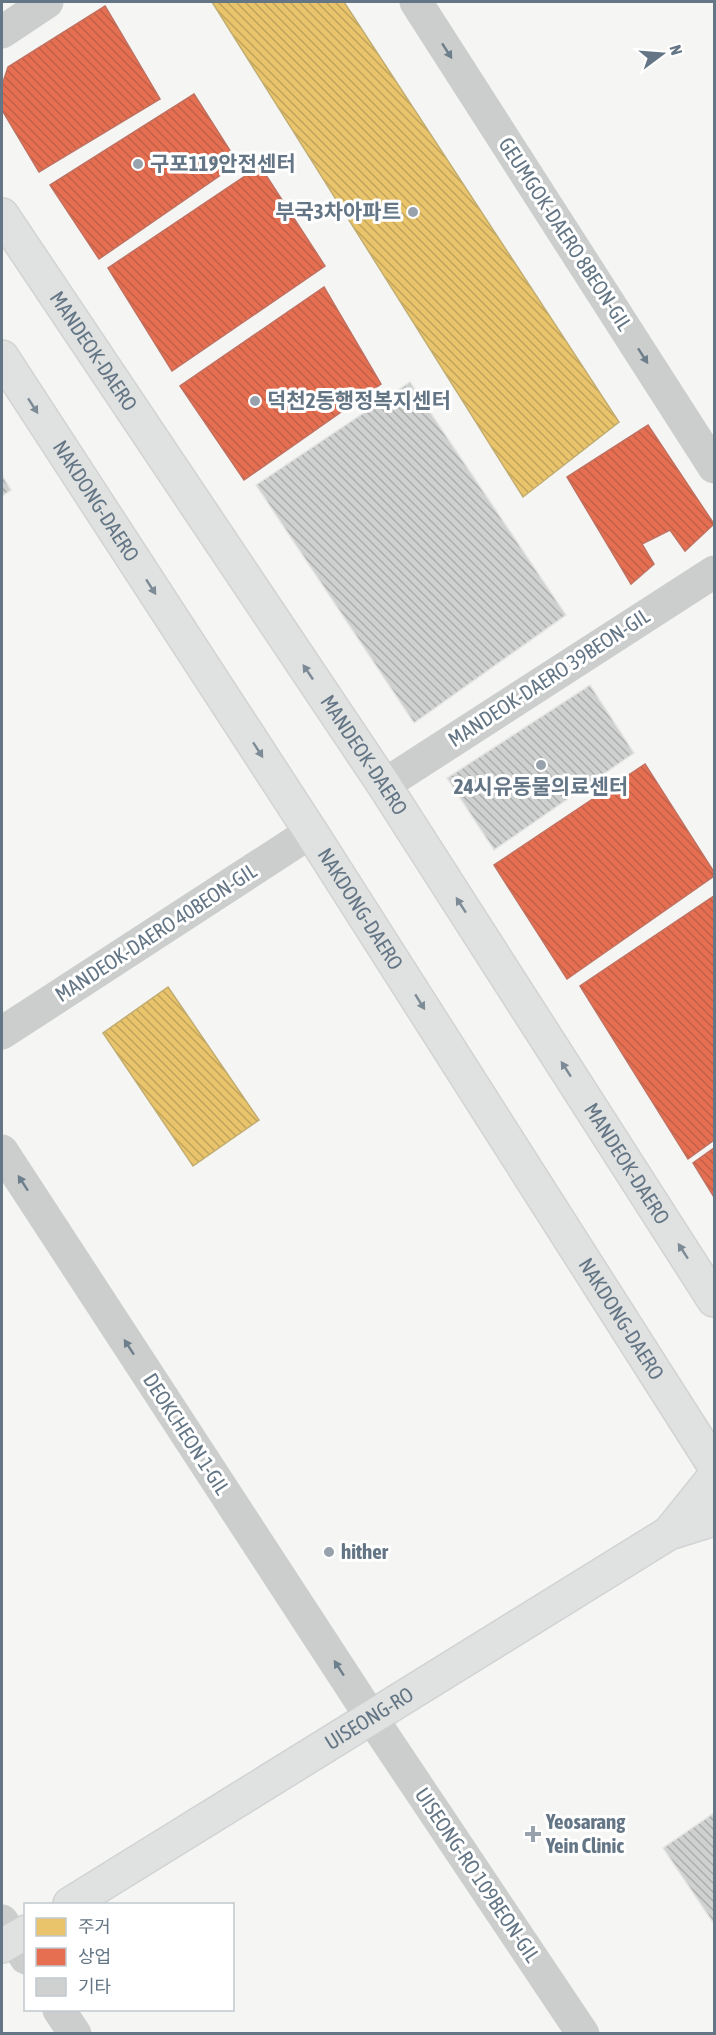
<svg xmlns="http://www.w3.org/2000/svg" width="716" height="2035" font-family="'Asap Condensed','Noto Sans KR',sans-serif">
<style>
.homes{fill:url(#homes-back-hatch);stroke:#c1ad72;stroke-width:1.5}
.shops{fill:url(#shops-back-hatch);stroke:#c07161;stroke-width:1.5}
.building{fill:url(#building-back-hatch);stroke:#e4e4e3;stroke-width:1.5}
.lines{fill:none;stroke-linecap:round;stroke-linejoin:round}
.secondary-casing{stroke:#d2d3d4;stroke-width:36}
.primary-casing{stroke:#d2d3d2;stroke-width:36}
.minor{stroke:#cccece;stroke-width:33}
.secondary{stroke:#e0e1e1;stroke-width:33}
.primary{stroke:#e0e1e1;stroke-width:33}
.oneway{fill:#6e7f8c}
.oneway2{fill:#7d8b97}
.poi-dot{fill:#97a2ac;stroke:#fff;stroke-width:2}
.labels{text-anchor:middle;stroke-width:6;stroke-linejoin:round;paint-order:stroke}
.poi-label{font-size:21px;font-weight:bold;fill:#647685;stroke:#fff;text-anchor:start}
.street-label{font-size:21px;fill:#647685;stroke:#fff}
</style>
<defs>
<pattern id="homes-back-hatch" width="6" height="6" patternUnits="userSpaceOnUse" patternTransform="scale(1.5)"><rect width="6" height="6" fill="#e9c46a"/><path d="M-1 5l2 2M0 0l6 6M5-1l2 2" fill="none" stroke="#c0a45d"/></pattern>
<pattern id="shops-back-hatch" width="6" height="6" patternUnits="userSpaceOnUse" patternTransform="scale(1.5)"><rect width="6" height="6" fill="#e76f51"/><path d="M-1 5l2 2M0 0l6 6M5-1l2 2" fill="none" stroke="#bf6049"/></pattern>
<pattern id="building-back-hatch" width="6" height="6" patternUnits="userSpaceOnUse" patternTransform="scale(1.5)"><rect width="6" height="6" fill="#cfd1d0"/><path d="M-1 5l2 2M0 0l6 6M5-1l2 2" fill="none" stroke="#acaeae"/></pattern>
</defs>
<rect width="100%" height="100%" fill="#f5f5f3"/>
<!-- homes -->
<path class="homes" d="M 212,2 L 344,2 L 619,422 L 523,497 Z
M 168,987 L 259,1120 L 193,1166 L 103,1033 Z"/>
<!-- shops -->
<path class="shops" d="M 105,6 L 160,99 L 39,172 L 2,110 L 2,85 L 8,67 Z
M 194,94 L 238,163 L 99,259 L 50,185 Z
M 260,166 L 325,266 L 172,371 L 108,268 Z
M 324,287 L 381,384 L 244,480 L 180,386 Z
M 648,425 L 714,524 L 685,551 L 670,530 L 642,544 L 654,564 L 631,584 L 567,477 Z
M 645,764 L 714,872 L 714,876 L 567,979 L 494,865 Z
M 714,896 L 714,1140 L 688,1159 L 580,986 Z
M 714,1148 L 714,1197 L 693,1163 Z"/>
<!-- building -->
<path class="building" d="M 410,382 L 566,615 L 414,723 L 256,485 Z
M 2,475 L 11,490 L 2,496 Z
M 590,685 L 634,753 L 494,850 L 447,778 Z
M 714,1813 L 714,1924 L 663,1848 Z"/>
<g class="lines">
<defs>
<g id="secondary">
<path d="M 669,1533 L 714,1477"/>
<path id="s1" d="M 70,1904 L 669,1533 L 714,1519"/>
<path d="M 2,1946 L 26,1932"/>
</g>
<g id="primary">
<path id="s2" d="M 2,215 L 384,785 L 714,1300"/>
<path id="s3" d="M 2,357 L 311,832 L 714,1465"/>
</g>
</defs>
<!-- secondary casing -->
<use href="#secondary" class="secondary-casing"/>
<!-- primary casing -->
<use href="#primary" class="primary-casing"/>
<!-- minor -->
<path class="minor" d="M 416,2 L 714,467
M 2,32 L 47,2
M 384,785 L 714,572
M 2,1033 L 311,832
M 2,1151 L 371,1717 L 583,2034
M 2,1921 L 26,1958
M 59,2010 L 75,2034"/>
<!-- secondary -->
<use href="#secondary" class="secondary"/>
<!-- primary -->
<use href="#primary" class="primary"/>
</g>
<!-- one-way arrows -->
<defs><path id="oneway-solid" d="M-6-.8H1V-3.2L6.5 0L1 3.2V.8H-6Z" transform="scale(1.5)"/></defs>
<g class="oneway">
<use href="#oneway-solid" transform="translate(447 51) rotate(57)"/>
<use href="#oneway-solid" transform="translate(643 356) rotate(57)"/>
<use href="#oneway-solid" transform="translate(23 1183) rotate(-123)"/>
<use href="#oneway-solid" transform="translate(129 1347) rotate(-123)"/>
<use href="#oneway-solid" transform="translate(339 1668) rotate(-123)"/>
</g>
<g class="oneway2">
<use href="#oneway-solid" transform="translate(33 406) rotate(57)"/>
<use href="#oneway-solid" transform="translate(151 587) rotate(57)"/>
<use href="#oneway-solid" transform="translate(308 672) rotate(-124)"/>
<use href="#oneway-solid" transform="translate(258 750) rotate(57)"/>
<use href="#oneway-solid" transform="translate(461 905) rotate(-123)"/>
<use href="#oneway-solid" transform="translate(420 1002) rotate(58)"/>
<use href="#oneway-solid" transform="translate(566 1069) rotate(-123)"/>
<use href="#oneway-solid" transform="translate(683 1251) rotate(-123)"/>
</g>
<!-- markers -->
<g class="poi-dot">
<circle cx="138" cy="164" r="6"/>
<circle cx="413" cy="212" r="6"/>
<circle cx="255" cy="401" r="6"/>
<circle cx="541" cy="765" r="6"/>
<circle cx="329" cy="1552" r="6"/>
<path d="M530 1825h6v6h6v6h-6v6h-6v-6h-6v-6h6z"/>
</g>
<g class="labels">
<!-- poi labels -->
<g class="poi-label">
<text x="150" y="171">구포119안전센터</text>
<text x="401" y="219" text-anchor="end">부국3차아파트</text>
<text x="267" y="408">덕천2동행정복지센터</text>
<text x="541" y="794" text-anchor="middle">24시유동물의료센터</text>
<text x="341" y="1559">hither</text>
<text x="546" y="1829">Yeosarang<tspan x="546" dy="24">Yein Clinic</tspan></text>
</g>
<!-- street labels -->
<g class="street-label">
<text transform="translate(565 234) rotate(57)" y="7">GEUMGOK-DAERO 8BEON-GIL</text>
<text dy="7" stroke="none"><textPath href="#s2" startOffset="164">MANDEOK-DAERO</textPath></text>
<text dy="7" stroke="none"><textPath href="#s3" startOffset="172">NAKDONG-DAERO</textPath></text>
<text transform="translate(549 678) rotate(-33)" y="7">MANDEOK-DAERO 39BEON-GIL</text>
<text dy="7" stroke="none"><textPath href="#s2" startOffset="650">MANDEOK-DAERO</textPath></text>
<text dy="7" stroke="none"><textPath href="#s3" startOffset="658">NAKDONG-DAERO</textPath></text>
<text transform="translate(156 933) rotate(-33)" y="7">MANDEOK-DAERO 40BEON-GIL</text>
<text dy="7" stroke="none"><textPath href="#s2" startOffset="1136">MANDEOK-DAERO</textPath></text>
<text dy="7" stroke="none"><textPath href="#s3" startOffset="1144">NAKDONG-DAERO</textPath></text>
<text transform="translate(186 1434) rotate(57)" y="7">DEOKCHEON 1-GIL</text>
<text dy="7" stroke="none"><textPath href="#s1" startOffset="352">UISEONG-RO</textPath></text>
<text transform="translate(477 1875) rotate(56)" y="7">UISEONG-RO 109BEON-GIL</text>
</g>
</g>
<!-- border -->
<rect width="716" height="2035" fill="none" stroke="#647685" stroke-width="6"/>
<!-- legend -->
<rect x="24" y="1903" width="210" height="108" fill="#ffffff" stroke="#c1c8ce" stroke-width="1.5"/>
<rect x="36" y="1918" width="30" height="18" fill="#e9c46a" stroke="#c1c8ce" stroke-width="1.5"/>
<text x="78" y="1933" font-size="18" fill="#647685">주거</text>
<rect x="36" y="1948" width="30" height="18" fill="#e76f51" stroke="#c1c8ce" stroke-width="1.5"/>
<text x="78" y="1963" font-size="18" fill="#647685">상업</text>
<rect x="36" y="1978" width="30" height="18" fill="#cfd1d0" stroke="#c1c8ce" stroke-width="1.5"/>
<text x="78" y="1993" font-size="18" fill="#647685">기타</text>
<!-- north arrow -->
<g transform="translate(662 54) rotate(74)" stroke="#ffffff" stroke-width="4.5" paint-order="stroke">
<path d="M0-4.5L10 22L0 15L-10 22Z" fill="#647685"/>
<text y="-9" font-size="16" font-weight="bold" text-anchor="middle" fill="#647685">N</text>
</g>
</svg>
